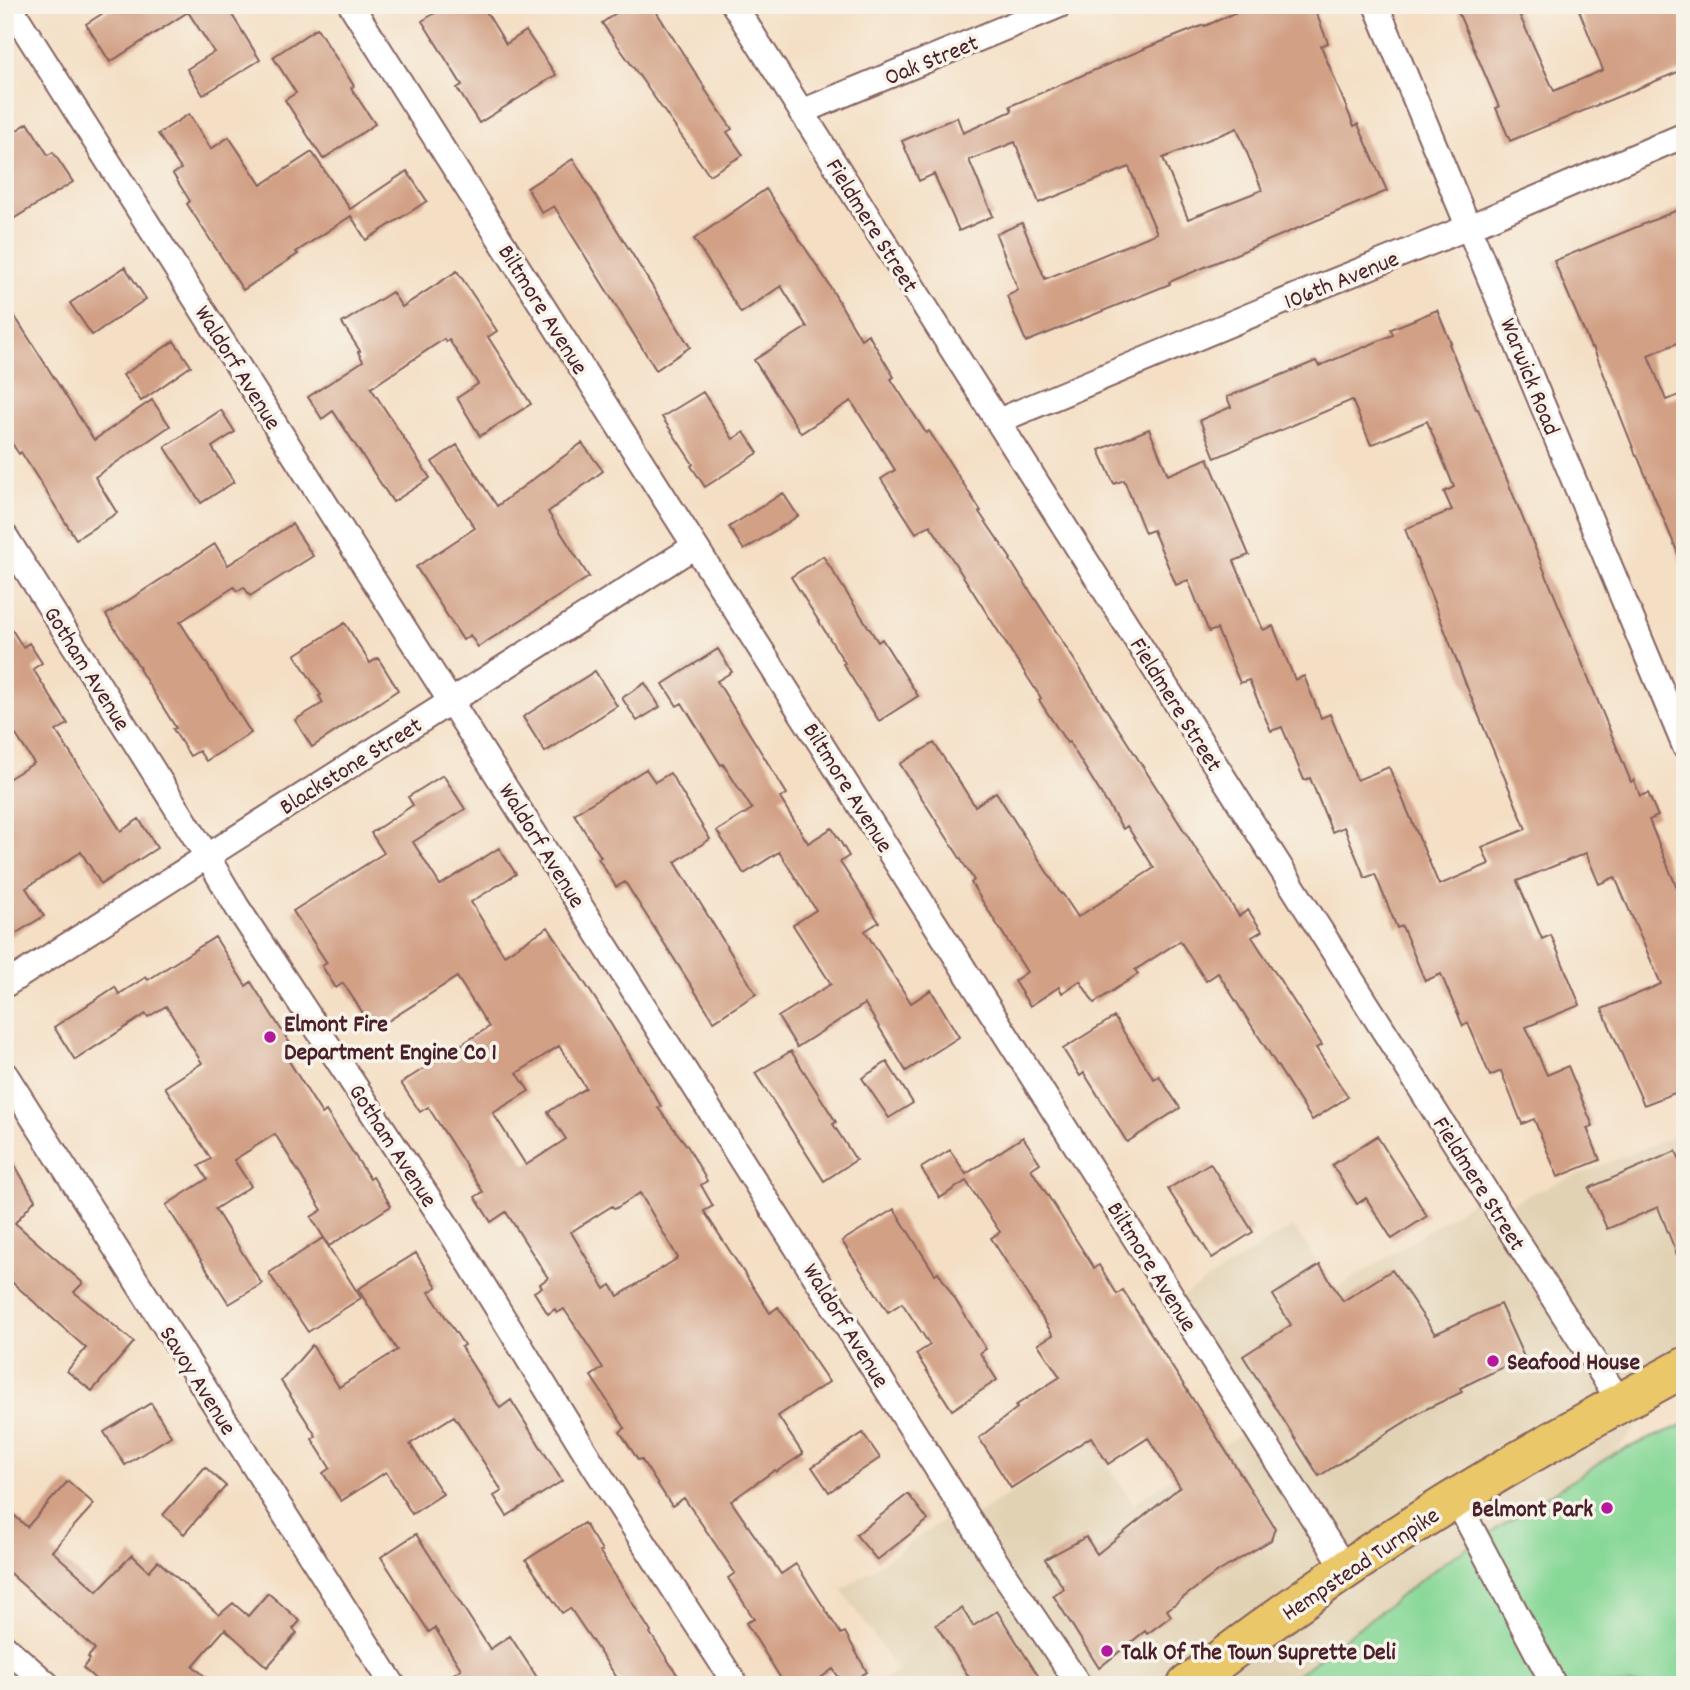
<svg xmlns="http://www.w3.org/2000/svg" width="1690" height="1690" font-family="Dekko,sans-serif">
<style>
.built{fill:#e2d2b4}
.garden{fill:#88d898;stroke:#697c62;stroke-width:2}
.building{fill:#d2a085;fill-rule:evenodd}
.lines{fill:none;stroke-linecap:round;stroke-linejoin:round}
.street-casing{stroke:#866261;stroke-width:28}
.primary-casing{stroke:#866261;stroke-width:42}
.street{stroke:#fff;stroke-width:24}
.primary{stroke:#eac769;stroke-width:38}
.poi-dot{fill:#b5179e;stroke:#f7f3e8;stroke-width:2.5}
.labels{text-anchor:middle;stroke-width:7;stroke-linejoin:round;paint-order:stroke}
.street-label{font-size:24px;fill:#4a1f2b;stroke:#f7f3e8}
.poi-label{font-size:24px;font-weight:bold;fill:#4a1f2b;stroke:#f7f3e8;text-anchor:start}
</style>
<rect width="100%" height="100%" fill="#f7f3e8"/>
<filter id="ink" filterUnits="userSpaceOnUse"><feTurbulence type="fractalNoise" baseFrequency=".0143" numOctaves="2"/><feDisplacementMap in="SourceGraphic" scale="14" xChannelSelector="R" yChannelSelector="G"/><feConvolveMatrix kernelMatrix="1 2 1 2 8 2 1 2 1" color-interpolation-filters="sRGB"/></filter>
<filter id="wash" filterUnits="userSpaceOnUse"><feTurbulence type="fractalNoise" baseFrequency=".00686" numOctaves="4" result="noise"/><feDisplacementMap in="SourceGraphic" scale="28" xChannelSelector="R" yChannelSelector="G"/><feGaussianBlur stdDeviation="1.57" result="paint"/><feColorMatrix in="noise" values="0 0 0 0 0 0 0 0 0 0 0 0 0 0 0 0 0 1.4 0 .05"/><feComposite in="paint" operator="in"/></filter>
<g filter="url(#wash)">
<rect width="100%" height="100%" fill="#f4dfc5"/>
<!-- built -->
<path class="built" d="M 1685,1132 L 1685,1368 L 1615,1453 L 1443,1563 L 1284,1685 L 878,1685 L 898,1671 L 842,1590 L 955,1512 L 964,1523 L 1092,1440 L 1133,1504 L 1247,1430 L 1168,1305 L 1293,1226 L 1336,1289 L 1386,1258 L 1481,1196 L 1492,1214 L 1527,1195 Z"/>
<!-- garden -->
<path class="garden" d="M 1685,1424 L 1685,1685 L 1284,1685 L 1443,1563 L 1615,1453 Z"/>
<g id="blocks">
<!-- building -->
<path class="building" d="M 116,5 L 226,5 L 260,60 L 203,95 L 187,69 L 214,52 L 188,12 L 110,62 L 86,24 Z
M 448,5 L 482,5 L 506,44 L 526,31 L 556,75 L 479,123 L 457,88 L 462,85 L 422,21 Z
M 627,5 L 652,5 L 705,88 L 704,88 L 732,129 L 727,132 L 743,155 L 709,175 L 602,23 Z
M 1253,5 L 1313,5 L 1328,43 L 1321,46 L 1354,126 L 1358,124 L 1387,191 L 1169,282 L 1170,284 L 1026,342 L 1007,296 L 1018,290 L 996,234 L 1022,223 L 1045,279 L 1157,233 L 1129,167 L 1039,203 L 1015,142 L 969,160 L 993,216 L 959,231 L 934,174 L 919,181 L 902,141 L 957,117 L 963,133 L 1012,111 L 1010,106 L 1151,46 L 1204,25 L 1205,26 ZM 1237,128 L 1262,190 L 1188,219 L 1163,158 Z
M 1455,5 L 1515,5 L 1554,91 L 1603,70 L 1577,5 L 1685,5 L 1685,69 L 1510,141 L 1496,108 L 1499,107 Z
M 317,28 L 354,86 L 351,88 L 375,124 L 323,159 L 285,100 L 296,93 L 273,57 Z
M 189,114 L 211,149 L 229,137 L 261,185 L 312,152 L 350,209 L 407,171 L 427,201 L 366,240 L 351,216 L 296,252 L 298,254 L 243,290 L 187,204 L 190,201 L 173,174 L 181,169 L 158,134 Z
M 28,123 L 48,155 L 53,152 L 73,182 L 5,224 L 5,138 Z
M 573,159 L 690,347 L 656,370 L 554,206 L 542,213 L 527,188 Z
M 766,189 L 825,278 L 861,339 L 868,334 L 894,377 L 891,379 L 926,433 L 929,431 L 981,511 L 979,512 L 1011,559 L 1010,560 L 1239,916 L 1248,910 L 1262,931 L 1252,937 L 1322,1045 L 1316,1048 L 1348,1097 L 1312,1120 L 1218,973 L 1206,981 L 1180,941 L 1135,970 L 1138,974 L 1094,1003 L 1080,981 L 1062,993 L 1059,987 L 1030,1006 L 1014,981 L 1027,972 L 971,883 L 974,880 L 900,764 L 934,743 L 975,806 L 996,792 L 1061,894 L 1062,893 L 1078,917 L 1154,868 L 1127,826 L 1123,829 L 1069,742 L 1067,743 L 1039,700 L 1041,698 L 938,537 L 930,525 L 916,533 L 881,479 L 895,470 L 851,401 L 801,433 L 754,360 L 807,327 L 781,286 L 741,313 L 694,239 Z
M 1685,207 L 1685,340 L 1648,355 L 1666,400 L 1685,393 L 1684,568 L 1637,455 L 1636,455 L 1593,347 L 1591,348 L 1554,261 Z
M 125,267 L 146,299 L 92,335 L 70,303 Z
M 457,271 L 497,331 L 488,337 L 531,404 L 480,436 L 457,398 L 478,384 L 449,340 L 446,342 L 444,339 L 371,388 L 430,478 L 393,502 L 333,411 L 322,419 L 308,397 L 363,361 L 358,352 L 360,351 L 342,323 L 392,292 L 402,307 Z
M 5,301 L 94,440 L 152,400 L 170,426 L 95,477 L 117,513 L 76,539 L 21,452 L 19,454 L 5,433 Z
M 1437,310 L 1451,343 L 1449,344 L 1476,409 L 1478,409 L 1631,782 L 1634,780 L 1640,796 L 1648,793 L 1658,816 L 1649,820 L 1685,908 L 1685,1089 L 1644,1105 L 1602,1009 L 1661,984 L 1615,877 L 1599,884 L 1586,853 L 1517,881 L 1542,939 L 1551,935 L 1580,1005 L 1526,1027 L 1547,1075 L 1568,1066 L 1593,1126 L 1587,1128 L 1600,1160 L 1558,1177 L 1534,1119 L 1522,1124 L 1501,1071 L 1490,1076 L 1468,1023 L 1463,1026 L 1441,974 L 1425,981 L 1402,926 L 1397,928 L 1375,874 L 1365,878 L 1344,827 L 1332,832 L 1310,778 L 1304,780 L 1282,727 L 1271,731 L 1249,680 L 1240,683 L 1217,629 L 1209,632 L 1188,580 L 1176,585 L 1153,530 L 1145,533 L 1124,480 L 1114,484 L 1099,450 L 1149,429 L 1168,475 L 1208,458 L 1249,555 L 1234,561 L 1263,630 L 1273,626 L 1295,680 L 1304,676 L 1321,718 L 1330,714 L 1357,780 L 1389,767 L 1439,885 L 1489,864 L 1482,847 L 1526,829 L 1469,692 L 1405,529 L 1452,510 L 1444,492 L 1454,487 L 1427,421 L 1371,445 L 1352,400 L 1215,458 L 1200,420 L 1231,407 L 1227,397 L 1316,361 L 1319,366 L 1393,335 L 1391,329 Z
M 174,341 L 191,366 L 141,401 L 123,375 Z
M 703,392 L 733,439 L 744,432 L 758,453 L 705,487 L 691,466 L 693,464 L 662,417 Z
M 221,410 L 235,432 L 212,447 L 234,482 L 201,503 L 165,447 Z
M 582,443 L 603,471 L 548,512 L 589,577 L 478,647 L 470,635 L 463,640 L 416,567 L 475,528 L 432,462 L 457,445 L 497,506 Z
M 783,493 L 798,516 L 744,550 L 729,527 Z
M 292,524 L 313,556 L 250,596 L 244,587 L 237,591 L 234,587 L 180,622 L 251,733 L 206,761 L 199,751 L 190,756 L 173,729 L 176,728 L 139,669 L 140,668 L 106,615 L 215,544 L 228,565 Z
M 823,556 L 878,642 L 882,639 L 918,696 L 879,721 L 843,664 L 845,663 L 791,577 Z
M 5,619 L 23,647 L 29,643 L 42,663 L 33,669 L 68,724 L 56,731 L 121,831 L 139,819 L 157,848 L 101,884 L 81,852 L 26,888 L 44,916 L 5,940 L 5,781 L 34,763 L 5,718 Z
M 345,623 L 370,663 L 378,658 L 398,690 L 312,747 L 295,720 L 323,703 L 319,696 L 321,695 L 295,655 Z
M 718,649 L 732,672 L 717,681 L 787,794 L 780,798 L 808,843 L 832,828 L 849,856 L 840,862 L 879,922 L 865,931 L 911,1003 L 931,990 L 959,1037 L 906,1071 L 865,1004 L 797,1047 L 778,1017 L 831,984 L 793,925 L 816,910 L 779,852 L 744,874 L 717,831 L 752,809 L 723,764 L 721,765 L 682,703 L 677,706 L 663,684 Z
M 595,671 L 617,706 L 545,752 L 523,717 Z
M 645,683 L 660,707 L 637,721 L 622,698 Z
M 646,769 L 655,782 L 670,773 L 710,839 L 675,862 L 756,994 L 714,1021 L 625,882 L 616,887 L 598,858 L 601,857 L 574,814 Z
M 443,775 L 465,809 L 413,842 L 440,885 L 499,848 L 516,874 L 471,902 L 504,955 L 548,927 L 598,1003 L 661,1106 L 658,1108 L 688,1147 L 707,1181 L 701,1185 L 713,1206 L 704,1211 L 770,1313 L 778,1307 L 829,1382 L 778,1416 L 803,1454 L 776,1472 L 775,1470 L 731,1501 L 781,1574 L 796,1564 L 841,1634 L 845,1632 L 867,1672 L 844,1685 L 833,1669 L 811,1685 L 785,1685 L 746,1623 L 754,1619 L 728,1578 L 735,1573 L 684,1498 L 672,1506 L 641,1459 L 638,1460 L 620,1432 L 625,1428 L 591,1376 L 603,1368 L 564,1309 L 557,1313 L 555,1309 L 548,1314 L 534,1292 L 542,1287 L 540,1284 L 548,1278 L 506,1212 L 491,1222 L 475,1197 L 483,1192 L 428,1107 L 420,1112 L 401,1083 L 489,1027 L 457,977 L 374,1030 L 343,983 L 336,988 L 322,966 L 327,963 L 293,911 L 384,853 L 371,833 L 413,805 L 408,797 ZM 559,1046 L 586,1088 L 548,1112 L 566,1139 L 526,1165 L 493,1113 L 529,1091 L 517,1073 ZM 640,1193 L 678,1258 L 618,1296 L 611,1285 L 605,1289 L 571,1232 L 612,1206 L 615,1209 Z
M 215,937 L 246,986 L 251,982 L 296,1053 L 287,1058 L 322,1114 L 326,1111 L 370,1179 L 373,1177 L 391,1206 L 329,1246 L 311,1217 L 322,1210 L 275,1134 L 234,1160 L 251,1186 L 215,1209 L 262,1284 L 229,1304 L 166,1205 L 207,1179 L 199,1166 L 211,1159 L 165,1087 L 202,1063 L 166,1006 L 148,1017 L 146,1014 L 75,1060 L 54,1027 L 115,987 L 119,994 L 146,977 L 148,980 Z
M 1114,1017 L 1154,1079 L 1159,1076 L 1180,1108 L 1127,1142 L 1084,1073 L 1080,1076 L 1063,1049 Z
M 791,1051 L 836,1122 L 833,1124 L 856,1160 L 824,1181 L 755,1073 Z
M 887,1062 L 913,1103 L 889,1118 L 862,1078 Z
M 1377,1136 L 1427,1216 L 1392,1239 L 1366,1198 L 1357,1204 L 1332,1165 Z
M 1023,1137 L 1040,1163 L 1031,1169 L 1094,1268 L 1099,1265 L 1117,1294 L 1123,1290 L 1275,1528 L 1271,1540 L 1213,1575 L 1167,1610 L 1171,1616 L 1147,1634 L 1145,1631 L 1099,1668 L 1053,1595 L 1064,1589 L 1045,1559 L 1086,1537 L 1097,1554 L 1180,1487 L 1148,1438 L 1108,1464 L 1091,1437 L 1011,1488 L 979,1438 L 1017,1408 L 1015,1406 L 1060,1377 L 1038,1344 L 1053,1335 L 991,1238 L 1000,1232 L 966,1181 L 940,1198 L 921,1168 L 950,1150 L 966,1174 Z
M 5,1148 L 35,1200 L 15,1223 L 83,1283 L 74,1292 L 134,1342 L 92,1391 L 67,1371 L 86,1348 L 5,1276 Z
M 1676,1151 L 1685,1172 L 1685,1270 L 1683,1270 L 1658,1207 L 1607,1229 L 1589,1188 Z
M 1210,1163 L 1253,1232 L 1212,1258 L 1168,1189 Z
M 894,1209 L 935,1274 L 938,1272 L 986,1349 L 980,1353 L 997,1380 L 952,1410 L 916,1354 L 930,1345 L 902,1303 L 888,1312 L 842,1241 Z
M 323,1238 L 361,1298 L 308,1332 L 269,1273 Z
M 416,1253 L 437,1287 L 429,1292 L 464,1345 L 461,1347 L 500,1408 L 511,1400 L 562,1481 L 507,1516 L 494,1496 L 502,1491 L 454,1416 L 410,1444 L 443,1494 L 412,1514 L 386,1472 L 341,1501 L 323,1473 L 330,1468 L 312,1439 L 316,1436 L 281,1381 L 312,1345 L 339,1387 L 397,1350 L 358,1289 Z
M 1320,1265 L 1343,1301 L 1392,1270 L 1435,1334 L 1500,1304 L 1524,1357 L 1460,1388 L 1462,1392 L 1424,1410 L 1319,1476 L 1243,1356 L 1291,1325 L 1273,1295 Z
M 151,1403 L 171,1436 L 125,1465 L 104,1432 Z
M 863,1433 L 880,1458 L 829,1492 L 812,1467 Z
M 205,1467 L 226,1486 L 184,1534 L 163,1515 Z
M 68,1481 L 94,1504 L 52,1551 L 97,1591 L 132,1555 L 149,1571 L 158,1561 L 219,1615 L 233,1603 L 248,1616 L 268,1593 L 300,1621 L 293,1629 L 297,1633 L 267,1667 L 225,1629 L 193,1666 L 215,1685 L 102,1685 L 83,1668 L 90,1659 L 88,1657 L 95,1649 L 5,1569 L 5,1507 L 27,1527 Z
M 908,1494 L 928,1520 L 877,1560 L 856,1535 Z
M 584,1523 L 602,1551 L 600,1552 L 651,1632 L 650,1633 L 684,1685 L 622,1685 L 570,1608 L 562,1613 L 526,1560 Z
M 416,1534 L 490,1649 L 510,1636 L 542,1685 L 437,1685 L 461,1669 L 435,1628 L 429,1632 L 381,1557 Z
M 962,1608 L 973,1626 L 997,1611 L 1044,1685 L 974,1685 L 936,1625 Z"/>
</g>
</g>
<g filter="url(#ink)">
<use href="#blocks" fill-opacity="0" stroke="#866261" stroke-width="2"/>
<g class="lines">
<defs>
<path id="street" d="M 9,5 L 1000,1568 L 1079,1685
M 351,5 L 1346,1570
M 734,5 L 1538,1274 L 1620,1402
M 1376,5 L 1685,747
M 801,112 L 1060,5
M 998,421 L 1297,296 L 1469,227 L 1685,135
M 5,536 L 207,856 L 237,907 L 445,1223 L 594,1466 L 736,1685
M 5,985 L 695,546
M 5,1074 L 393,1685
M 1456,1499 L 1554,1685
M 5,1647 L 48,1685"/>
<path id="primary" d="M 1187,1685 C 1257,1631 1329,1579 1404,1531 C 1495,1472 1590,1419 1685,1367"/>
</defs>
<!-- street casing -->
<use href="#street" class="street-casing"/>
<!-- primary casing -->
<use href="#primary" class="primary-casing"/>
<!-- street -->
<use href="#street" class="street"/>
<!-- primary -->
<use href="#primary" class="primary"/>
</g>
</g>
<!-- markers -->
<g class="poi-dot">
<circle cx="270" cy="1037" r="7"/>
<circle cx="1493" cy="1361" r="7"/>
<circle cx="1607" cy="1508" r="7"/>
<circle cx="1107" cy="1651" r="7"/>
</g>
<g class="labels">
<!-- street labels -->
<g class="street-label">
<text transform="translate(931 59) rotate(-22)" y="8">Oak Street</text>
<text transform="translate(873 225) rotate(58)" y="8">Fieldmere Street</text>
<text transform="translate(1341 279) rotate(-22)" y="8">106th Avenue</text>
<text transform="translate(544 309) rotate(58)" y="8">Biltmore Avenue</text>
<text transform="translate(239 367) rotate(58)" y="8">Waldorf Avenue</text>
<text transform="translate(1531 376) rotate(68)" y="8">Warwick Road</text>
<text transform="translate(88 668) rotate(58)" y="8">Gotham Avenue</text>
<text transform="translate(1177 704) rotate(58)" y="8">Fieldmere Street</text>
<text transform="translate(350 765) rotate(-32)" y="8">Blackstone Street</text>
<text transform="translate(849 787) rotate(58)" y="8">Biltmore Avenue</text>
<text transform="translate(543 845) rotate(58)" y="8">Waldorf Avenue</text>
<text transform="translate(394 1145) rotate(57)" y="8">Gotham Avenue</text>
<text transform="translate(1480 1183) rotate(58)" y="8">Fieldmere Street</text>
<text transform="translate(1153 1266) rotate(58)" y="8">Biltmore Avenue</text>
<text transform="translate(847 1325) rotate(58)" y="8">Waldorf Avenue</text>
<text transform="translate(199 1380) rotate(58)" y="8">Savoy Avenue</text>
<text transform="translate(1360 1563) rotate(-34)" y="8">Hempstead Turnpike</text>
</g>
<!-- poi labels -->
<g class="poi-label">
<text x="284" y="1031">Elmont Fire<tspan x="284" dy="28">Department Engine Co 1</tspan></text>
<text x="1507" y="1369">Seafood House</text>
<text x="1593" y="1516" text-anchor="end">Belmont Park</text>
<text x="1121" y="1659">Talk Of The Town Suprette Deli</text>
</g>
</g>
<!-- margin -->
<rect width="1690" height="1690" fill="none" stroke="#f7f3e8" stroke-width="28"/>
</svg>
